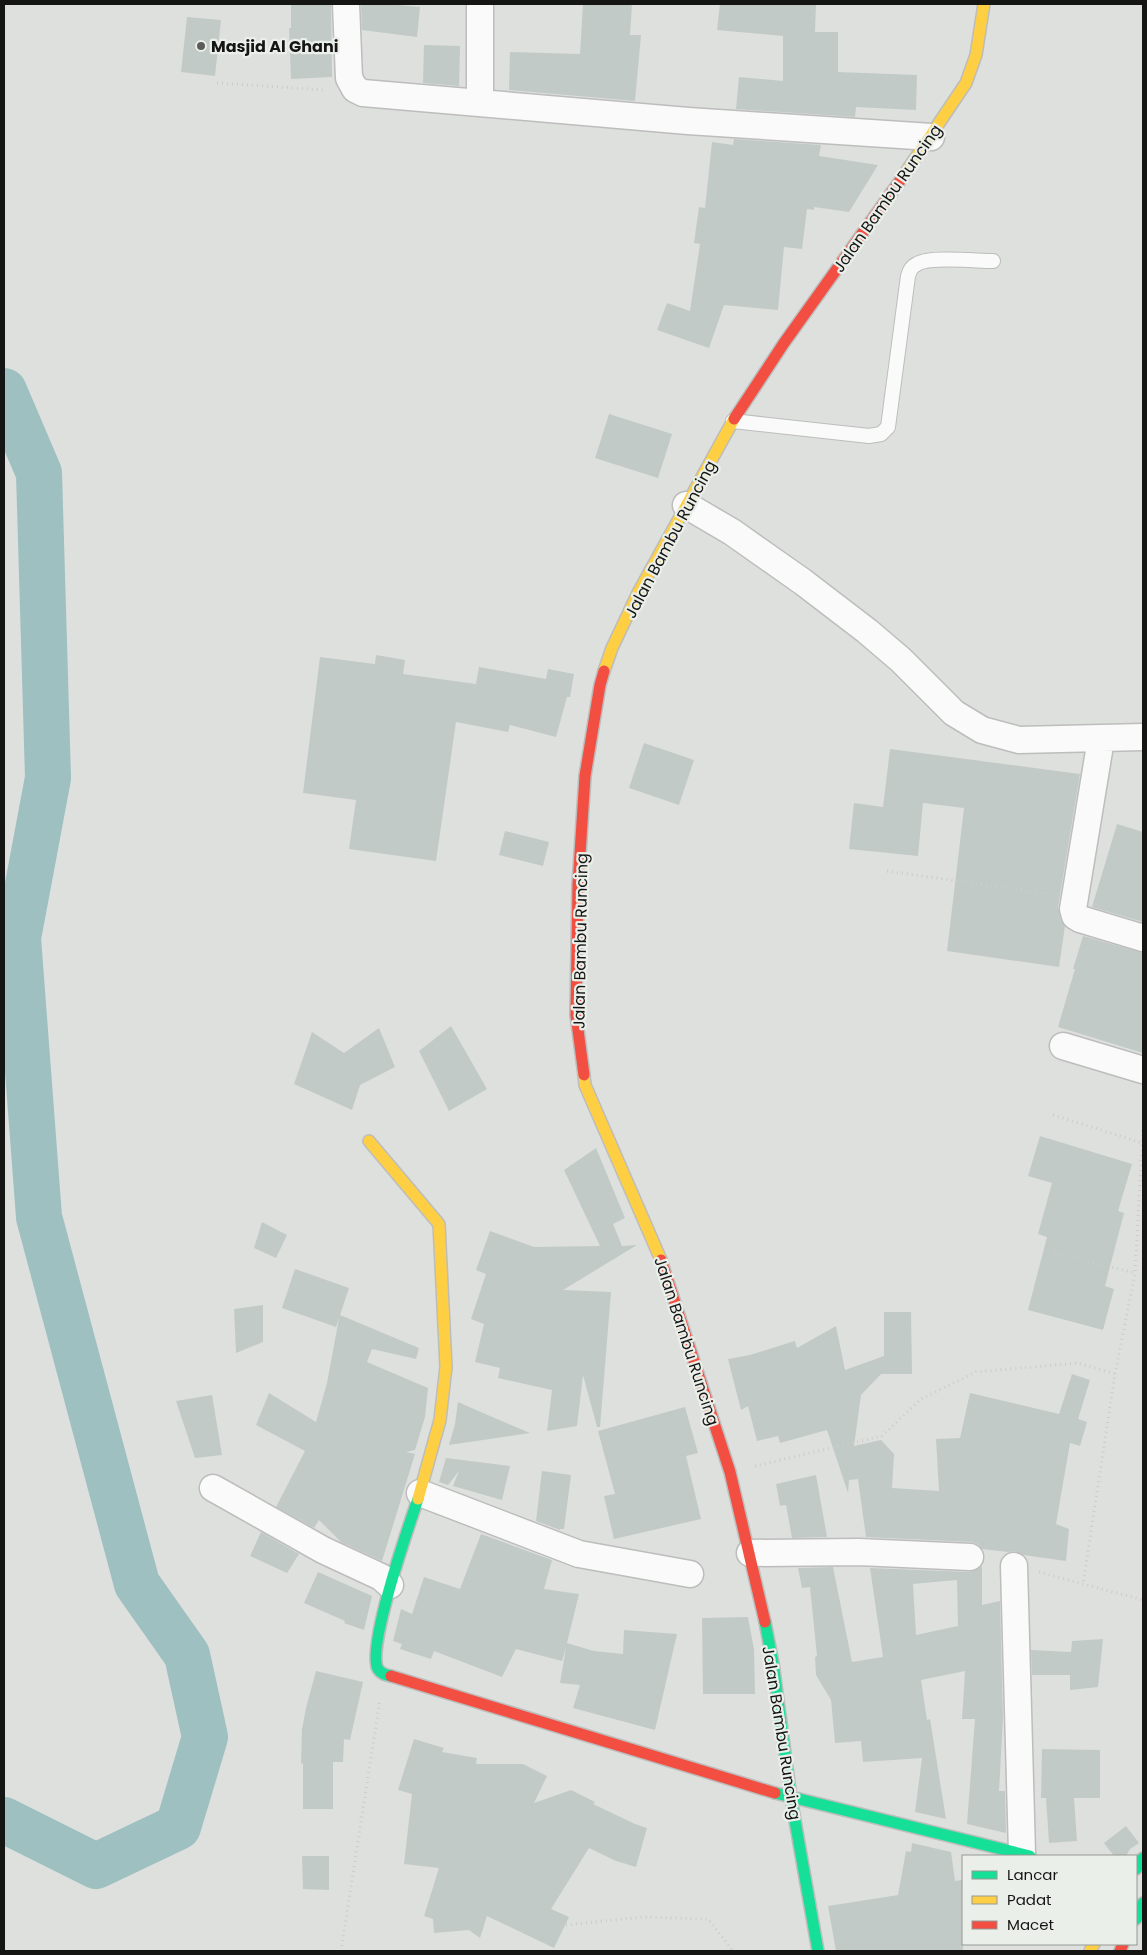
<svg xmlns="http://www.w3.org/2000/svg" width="1147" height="1955" font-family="Poppins,sans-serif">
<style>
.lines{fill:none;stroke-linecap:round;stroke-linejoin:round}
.river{stroke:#9ec0c0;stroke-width:46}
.building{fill:#c2cac7;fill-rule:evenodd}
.lane-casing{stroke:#bcbdbc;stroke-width:16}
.street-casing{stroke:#bcbdbc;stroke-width:29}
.fast-casing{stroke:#bcbdbc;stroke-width:14}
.slow-casing{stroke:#bcbdbc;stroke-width:14}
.jam-casing{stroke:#bcbdbc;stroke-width:14}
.path{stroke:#cccccb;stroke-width:3;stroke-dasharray:1 4;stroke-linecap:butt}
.lane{stroke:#fafafa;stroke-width:14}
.street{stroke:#fafafa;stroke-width:26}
.fast{stroke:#16e098;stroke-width:11}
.slow{stroke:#ffcf43;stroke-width:11}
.jam{stroke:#f24e42;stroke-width:11}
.poi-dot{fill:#5b5d5a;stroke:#ebefe9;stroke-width:2}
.labels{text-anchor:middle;stroke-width:4.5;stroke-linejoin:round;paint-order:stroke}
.poi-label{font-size:16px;font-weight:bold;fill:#151614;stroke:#ebefe9;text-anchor:start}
.street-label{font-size:16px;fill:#151614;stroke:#ebefe9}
</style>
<rect width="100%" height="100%" fill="#dee0dd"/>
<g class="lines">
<!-- river -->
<path class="river" d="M 4,391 L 39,473 L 48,778 L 18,938 L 39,1217 L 137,1584 L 187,1655 L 205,1737 L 178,1827 L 96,1866 L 4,1820"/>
</g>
<!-- building -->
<path class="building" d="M 291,4 L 331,4 L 332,77 L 291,79 L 289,28 L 291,28 Z
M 361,4 L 388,4 L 420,7 L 417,37 L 362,30 Z
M 583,4 L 632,4 L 630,35 L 641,35 L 635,101 L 509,90 L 510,52 L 580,54 Z
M 720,4 L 816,4 L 815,32 L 838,32 L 838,72 L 917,75 L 916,110 L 856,107 L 855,117 L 736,109 L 739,77 L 783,81 L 783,36 L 717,30 Z
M 187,17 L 221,20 L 215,76 L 181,72 Z
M 424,45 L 460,46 L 459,86 L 423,83 Z
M 734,139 L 821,145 L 819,156 L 878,165 L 849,212 L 814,207 L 814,210 L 807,209 L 802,249 L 784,247 L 778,310 L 724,305 L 709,348 L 657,330 L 667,303 L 690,311 L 700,244 L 694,243 L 699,207 L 705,208 L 712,142 L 733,145 Z
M 609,414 L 672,434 L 658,478 L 595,458 Z
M 376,655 L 405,660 L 403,674 L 476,684 L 479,667 L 546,679 L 548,669 L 574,674 L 570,697 L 567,697 L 556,737 L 510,725 L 508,732 L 456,722 L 436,861 L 349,849 L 356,800 L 303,793 L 320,657 L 375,664 Z
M 644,743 L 694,760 L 679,805 L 629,788 Z
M 890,749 L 1080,774 L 1058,907 L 1061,920 L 1065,926 L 1059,967 L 947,951 L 964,808 L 923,803 L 918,856 L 849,849 L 854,803 L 883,807 Z
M 1117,824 L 1143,832 L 1143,922 L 1092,907 Z
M 505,831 L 549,842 L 543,866 L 499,855 Z
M 1083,936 L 1143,953 L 1143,1053 L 1058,1027 L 1075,969 L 1073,969 Z
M 451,1026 L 487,1089 L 449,1111 L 419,1051 Z
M 379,1028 L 395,1067 L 360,1085 L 352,1110 L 294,1084 L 312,1032 L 344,1053 Z
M 1040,1136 L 1132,1164 L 1118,1211 L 1124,1213 L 1105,1286 L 1114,1289 L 1103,1330 L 1028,1310 L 1047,1237 L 1038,1234 L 1052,1183 L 1028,1176 Z
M 596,1148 L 625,1218 L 613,1224 L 622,1246 L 637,1245 L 563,1290 L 611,1292 L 600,1427 L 597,1427 L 583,1375 L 577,1426 L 547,1431 L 552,1390 L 498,1378 L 500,1368 L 475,1362 L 484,1324 L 471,1319 L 486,1274 L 476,1270 L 490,1231 L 534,1247 L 600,1246 L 564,1170 Z
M 262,1222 L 287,1235 L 276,1258 L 254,1248 Z
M 295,1269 L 349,1288 L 340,1315 L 419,1348 L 416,1359 L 372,1349 L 367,1362 L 428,1388 L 425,1417 L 415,1450 L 406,1452 L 415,1454 L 382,1561 L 341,1542 L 319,1520 L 314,1528 L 276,1507 L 305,1451 L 256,1425 L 269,1393 L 316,1422 L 327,1383 L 339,1318 L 336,1327 L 282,1308 Z
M 263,1305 L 263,1342 L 236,1353 L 234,1309 Z
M 884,1312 L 911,1312 L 912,1374 L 881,1374 L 861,1395 L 854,1446 L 881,1440 L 894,1454 L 892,1488 L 939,1491 L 936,1439 L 960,1438 L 970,1393 L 1059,1414 L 1072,1374 L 1090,1380 L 1078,1419 L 1087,1422 L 1080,1446 L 1070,1443 L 1056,1524 L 1069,1529 L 1066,1561 L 1023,1555 L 1014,1551 L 1008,1552 L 982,1549 L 978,1544 L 971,1542 L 866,1537 L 858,1479 L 849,1480 L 848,1493 L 827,1430 L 780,1443 L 778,1436 L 757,1441 L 748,1406 L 741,1410 L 728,1359 L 750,1355 L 795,1341 L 797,1348 L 836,1326 L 845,1370 L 884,1356 Z
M 212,1395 L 222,1455 L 195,1458 L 176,1401 Z
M 458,1402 L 483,1413 L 530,1433 L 449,1445 L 455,1424 Z
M 685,1407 L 698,1453 L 686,1456 L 701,1519 L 614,1539 L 604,1496 L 615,1494 L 598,1431 Z
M 446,1458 L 510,1466 L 502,1500 L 453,1486 L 459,1471 L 448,1485 L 439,1482 Z
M 542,1471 L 571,1475 L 564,1529 L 560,1529 L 560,1530 L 536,1521 Z
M 816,1475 L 827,1537 L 792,1538 L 786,1505 L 780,1506 L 776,1484 Z
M 261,1532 L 299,1554 L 287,1573 L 250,1556 Z
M 481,1534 L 552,1560 L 544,1589 L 579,1594 L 567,1643 L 594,1651 L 623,1654 L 624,1630 L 677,1634 L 655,1730 L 573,1708 L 580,1685 L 560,1683 L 566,1648 L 562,1661 L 516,1649 L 502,1677 L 434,1651 L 431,1659 L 400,1649 L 402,1644 L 393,1641 L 401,1609 L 412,1614 L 424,1577 L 460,1589 Z
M 982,1566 L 982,1605 L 1000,1601 L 1003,1718 L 999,1791 L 1005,1791 L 1006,1833 L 967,1824 L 975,1719 L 962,1719 L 965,1671 L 921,1680 L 927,1720 L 930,1719 L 946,1819 L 915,1812 L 922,1758 L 863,1762 L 861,1741 L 835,1743 L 831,1700 L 816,1675 L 815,1657 L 817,1656 L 810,1587 L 802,1588 L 798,1568 L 833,1567 L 852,1662 L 883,1657 L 870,1568 L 969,1572 L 976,1570 ZM 957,1580 L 958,1626 L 916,1635 L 913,1584 Z
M 318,1572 L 372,1596 L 364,1630 L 344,1623 L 345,1621 L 304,1603 Z
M 748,1617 L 754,1649 L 755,1694 L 703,1694 L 702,1618 Z
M 1103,1639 L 1098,1687 L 1070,1690 L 1070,1675 L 1032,1675 L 1031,1650 L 1071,1652 L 1072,1641 Z
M 316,1671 L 363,1682 L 350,1740 L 344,1739 L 343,1762 L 333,1762 L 333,1809 L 303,1809 L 303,1763 L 301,1764 L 302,1729 L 306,1708 Z
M 414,1739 L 444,1748 L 442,1752 L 477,1758 L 476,1764 L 523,1764 L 547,1776 L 534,1803 L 571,1790 L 595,1802 L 593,1804 L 635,1824 L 647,1828 L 636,1867 L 616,1861 L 589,1848 L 551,1909 L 569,1917 L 554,1948 L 487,1916 L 480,1938 L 469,1930 L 434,1933 L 433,1919 L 424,1916 L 439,1868 L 404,1864 L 412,1794 L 398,1790 Z
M 1042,1749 L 1100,1750 L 1100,1798 L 1074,1798 L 1077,1841 L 1049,1843 L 1046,1798 L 1041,1798 Z
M 1126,1826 L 1139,1843 L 1130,1849 L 1126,1856 L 1114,1856 L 1104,1843 Z
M 912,1843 L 951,1852 L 955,1881 L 963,1880 L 963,1951 L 836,1951 L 828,1906 L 898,1895 L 906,1851 L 911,1852 Z
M 302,1856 L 329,1856 L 329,1890 L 303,1889 Z"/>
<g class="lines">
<defs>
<path id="lane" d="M 733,421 L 869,436 L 881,434 L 888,427 L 908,276 C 910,270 911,267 917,264 C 930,256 976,261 993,261"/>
<path id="street" d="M 346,4 L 349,78 L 355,89 L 363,93 L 688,121 L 931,137
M 480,4 L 480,102
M 686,505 L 732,532 L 803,582 L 867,631 L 901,660 L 954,713 L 982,730 L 1019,740 L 1143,737
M 1101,739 L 1073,909 L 1075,916 L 1080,919 L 1143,938
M 1063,1046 L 1143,1070
M 213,1488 L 323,1550 L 381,1577 L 390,1585
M 420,1493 L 579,1554 L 690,1574
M 750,1553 L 859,1552 L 970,1557
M 1014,1566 L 1022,1853"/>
<path id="fast" d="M 765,1622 L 773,1663 L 791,1798 L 818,1951
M 391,1676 C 386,1675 381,1674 378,1669 C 366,1649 409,1525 418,1499
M 775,1793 L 1030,1856
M 1136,1869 L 1143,1858
M 1136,1919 L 1143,1903"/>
<path id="slow" d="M 904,175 L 966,83 L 976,55 L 984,4
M 604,671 L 612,648 L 638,593 L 734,419
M 584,1075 L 585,1085 L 661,1260
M 369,1141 L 439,1224 L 446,1367 L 440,1420 L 418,1499
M 1090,1951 L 1094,1944"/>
<path id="jam" d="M 734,419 L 784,343 L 904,175
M 584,1075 L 576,1015 L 578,885 L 585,776 L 600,685 L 604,671
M 661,1260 L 730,1472 L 765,1622
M 391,1676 L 775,1793
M 1120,1951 L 1123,1944"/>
</defs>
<!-- lane casing -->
<use href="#lane" class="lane-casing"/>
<!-- street casing -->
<use href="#street" class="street-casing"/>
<!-- fast casing -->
<use href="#fast" class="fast-casing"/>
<!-- slow casing -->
<use href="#slow" class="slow-casing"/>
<!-- jam casing -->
<use href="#jam" class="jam-casing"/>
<!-- path -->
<path class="path" d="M 217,83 L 326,90
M 887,871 L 1049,894
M 1053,1115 L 1142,1143
M 1054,1253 L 1135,1273
M 1115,1374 L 1135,1273 L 1143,1126
M 755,1466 L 882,1436 L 921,1399 L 976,1372 L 1078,1363 L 1115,1374 L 1083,1584
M 1039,1572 L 1143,1600
M 566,1925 L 643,1917 L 708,1919 L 733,1951
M 341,1951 L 380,1699"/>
<!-- lane -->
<use href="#lane" class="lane"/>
<!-- street -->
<use href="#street" class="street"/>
<!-- fast -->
<use href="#fast" class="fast"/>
<!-- slow -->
<use href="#slow" class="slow"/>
<!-- jam -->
<use href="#jam" class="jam"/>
</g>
<!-- markers -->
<circle class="poi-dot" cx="201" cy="46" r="5"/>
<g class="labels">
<!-- poi labels -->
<g class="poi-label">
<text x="211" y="52">Masjid Al Ghani</text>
</g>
<!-- street labels -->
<g class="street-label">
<text transform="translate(887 198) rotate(-55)" y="6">Jalan Bambu Runcing</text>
<text transform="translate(670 539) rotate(-62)" y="6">Jalan Bambu Runcing</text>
<text transform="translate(580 941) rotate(-89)" y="6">Jalan Bambu Runcing</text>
<text transform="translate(687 1341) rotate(72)" y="6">Jalan Bambu Runcing</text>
<text transform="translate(782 1733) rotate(81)" y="6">Jalan Bambu Runcing</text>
</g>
</g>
<!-- border -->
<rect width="1147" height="1955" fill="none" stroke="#151614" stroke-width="10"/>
<!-- legend -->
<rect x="962" y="1855" width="175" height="90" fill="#ebefe9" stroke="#959894"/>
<rect x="972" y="1871" width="25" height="8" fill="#16e098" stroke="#959894"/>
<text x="1007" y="1880" font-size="15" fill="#151614">Lancar</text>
<rect x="972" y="1896" width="25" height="8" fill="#ffcf43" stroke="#959894"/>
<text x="1007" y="1905" font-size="15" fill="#151614">Padat</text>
<rect x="972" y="1921" width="25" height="8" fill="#f24e42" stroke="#959894"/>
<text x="1007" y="1930" font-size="15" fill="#151614">Macet</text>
</svg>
